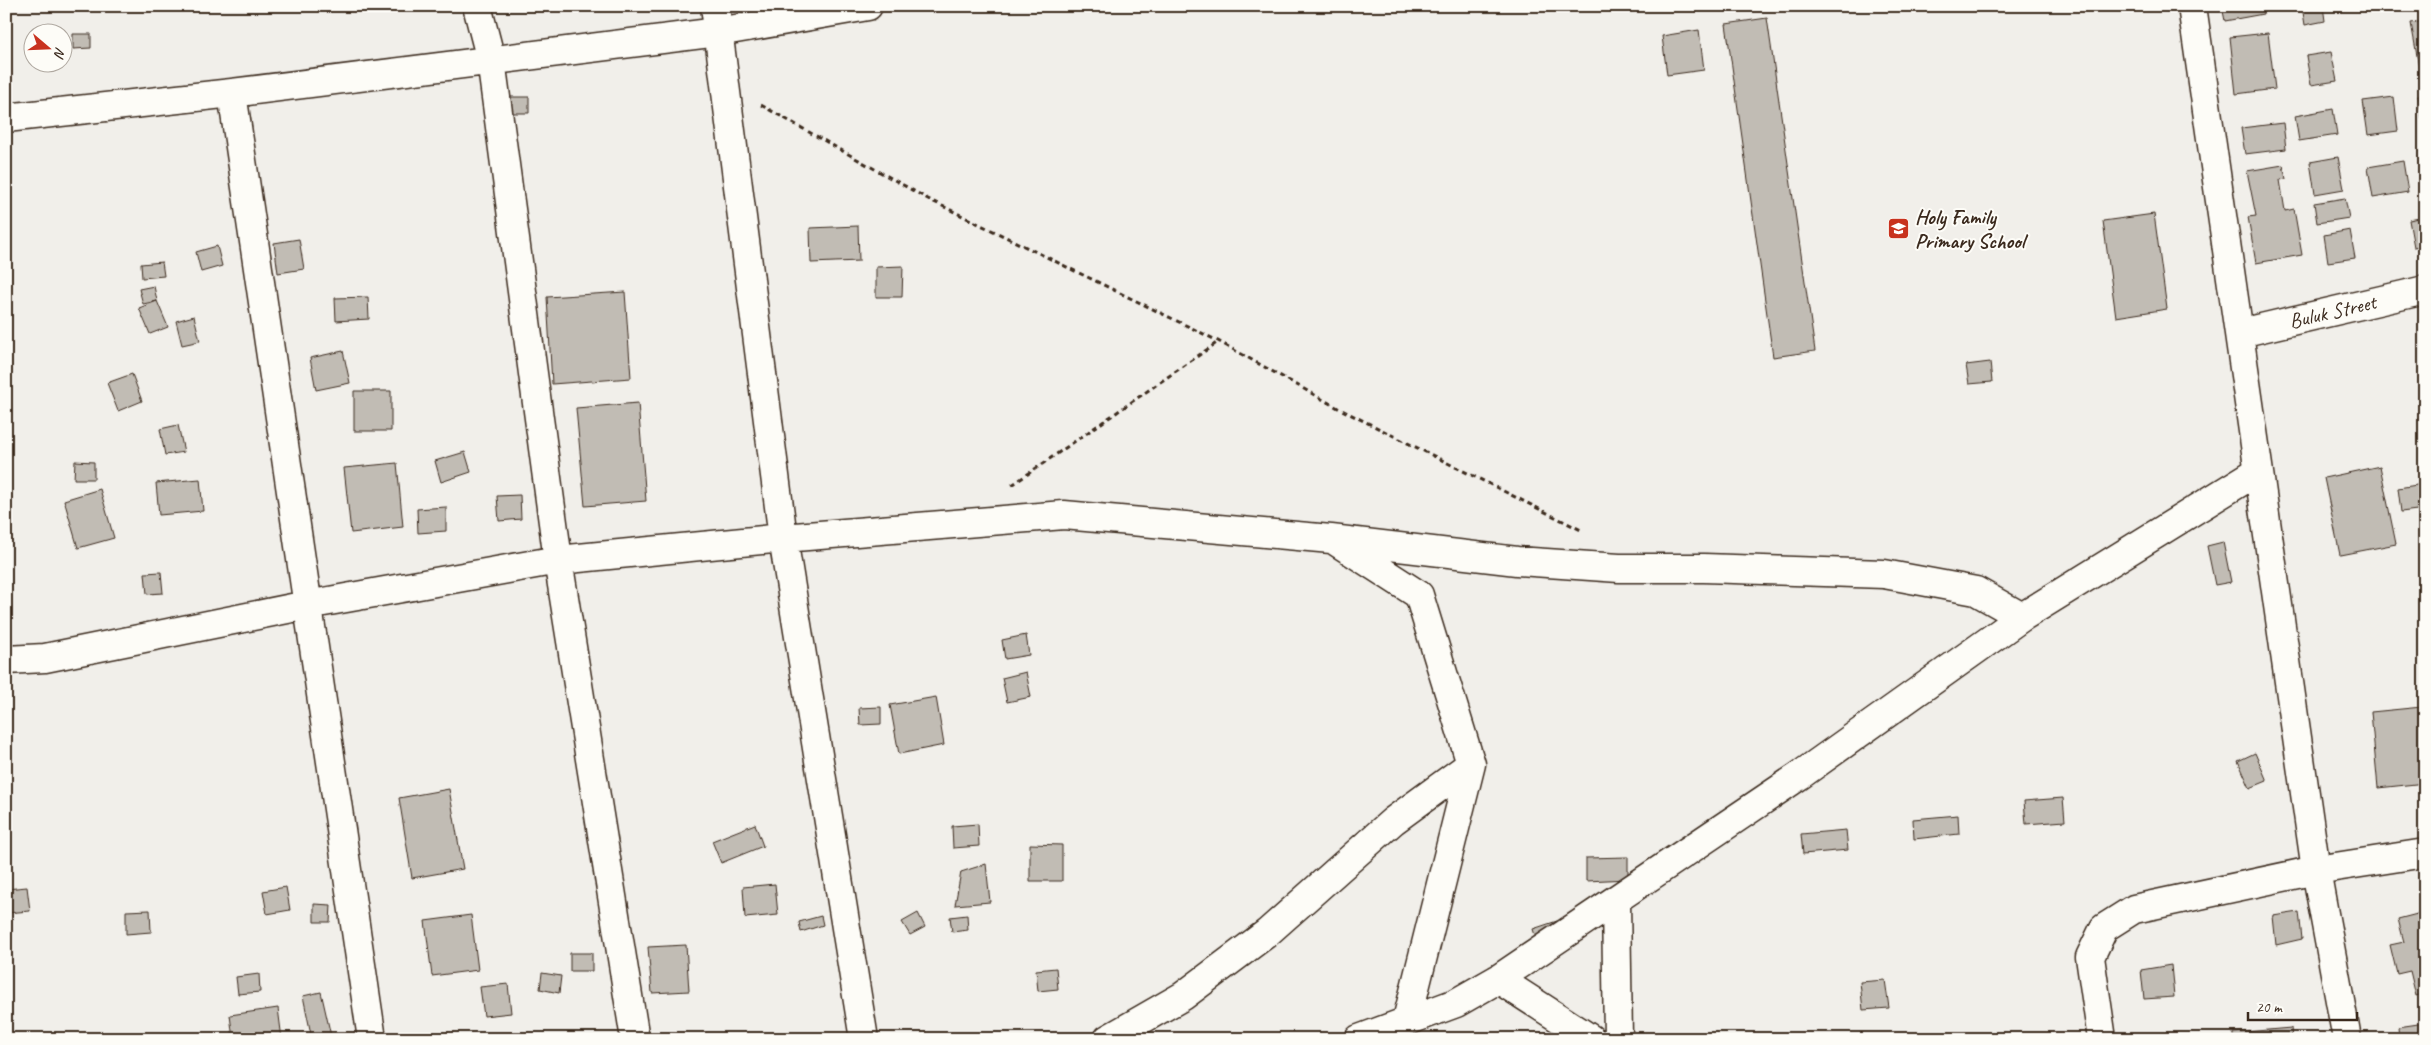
<svg xmlns="http://www.w3.org/2000/svg" width="2431" height="1045" font-family="Caveat,sans-serif">
<style>
.building{fill:#c1bcb4;stroke:#3b2a1e}
.lines{fill:none;stroke-linecap:round;stroke-linejoin:round}
.street-casing{stroke:#3b2a1e;stroke-width:31}
.secondary-casing{stroke:#3b2a1e;stroke-width:31}
.path{stroke:#3b2a1e;stroke-width:3;stroke-dasharray:5 4;stroke-linecap:butt}
.street{stroke:#fdfcf7;stroke-width:28}
.secondary{stroke:#fdfcf7;stroke-width:28}
.labels{text-anchor:middle;stroke-width:4;stroke-linejoin:round;paint-order:stroke}
.poi-label{font-size:21px;font-weight:bold;fill:#3b2a1e;stroke:#fdfcf7;text-anchor:start}
.street-label{font-size:21px;fill:#3b2a1e;stroke:#fdfcf7}
</style>
<rect width="100%" height="100%" fill="#f1efea"/>
<filter id="ink" filterUnits="userSpaceOnUse"><feTurbulence type="fractalNoise" baseFrequency=".02" numOctaves="2"/><feDisplacementMap in="SourceGraphic" scale="10" xChannelSelector="R" yChannelSelector="G"/><feConvolveMatrix kernelMatrix="1 2 1 2 8 2 1 2 1" color-interpolation-filters="sRGB"/></filter>
<g filter="url(#ink)">
<!-- building -->
<path class="building" d="M 2222,6 L 2262,6 L 2263,14 L 2225,21 Z
M 2302,6 L 2323,6 L 2325,21 L 2305,25 Z
M 2337,6 L 2382,6 L 2338,11 Z
M 1767,18 L 1815,351 L 1773,357 L 1726,24 Z
M 2425,21 L 2425,66 L 2419,67 L 2411,23 Z
M 1699,30 L 1704,70 L 1667,75 L 1662,36 Z
M 2268,33 L 2275,89 L 2236,94 L 2230,37 Z
M 73,34 L 91,34 L 91,48 L 73,49 Z
M 2331,52 L 2337,81 L 2311,85 L 2306,56 Z
M 2425,94 L 2425,128 L 2424,129 L 2418,95 Z
M 505,97 L 529,97 L 529,113 L 504,113 Z
M 2394,97 L 2398,131 L 2368,135 L 2363,101 Z
M 2333,109 L 2337,135 L 2299,141 L 2295,116 Z
M 2283,123 L 2286,149 L 2245,154 L 2241,128 Z
M 2338,157 L 2344,189 L 2315,194 L 2310,162 Z
M 2403,161 L 2408,192 L 2373,198 L 2368,167 Z
M 2283,165 L 2286,179 L 2280,180 L 2285,211 L 2294,209 L 2302,255 L 2256,263 L 2248,217 L 2256,216 L 2247,171 Z
M 2345,198 L 2349,218 L 2317,223 L 2314,203 Z
M 2154,214 L 2167,309 L 2116,317 L 2103,221 Z
M 2425,217 L 2425,245 L 2414,247 L 2409,220 Z
M 858,226 L 859,261 L 811,263 L 810,228 Z
M 2350,230 L 2355,258 L 2328,262 L 2324,235 Z
M 299,239 L 304,269 L 278,273 L 274,243 Z
M 217,246 L 222,266 L 201,272 L 196,252 Z
M 162,262 L 164,276 L 142,278 L 141,264 Z
M 903,266 L 902,297 L 876,297 L 876,267 Z
M 154,286 L 157,301 L 143,304 L 139,289 Z
M 625,292 L 631,378 L 552,384 L 547,297 Z
M 368,297 L 369,319 L 336,321 L 335,298 Z
M 157,301 L 168,327 L 150,334 L 139,308 Z
M 194,316 L 200,341 L 182,345 L 176,321 Z
M 343,351 L 350,383 L 316,390 L 310,358 Z
M 1990,362 L 1992,382 L 1969,384 L 1966,365 Z
M 132,374 L 142,401 L 118,411 L 107,383 Z
M 354,391 L 391,391 L 391,431 L 354,431 Z
M 638,403 L 646,501 L 585,506 L 576,408 Z
M 178,425 L 184,452 L 165,455 L 160,429 Z
M 465,452 L 471,472 L 441,482 L 435,461 Z
M 75,461 L 94,462 L 94,479 L 74,479 Z
M 397,463 L 403,527 L 351,533 L 344,468 Z
M 2380,466 L 2396,544 L 2340,555 L 2324,478 Z
M 200,479 L 203,511 L 159,515 L 156,483 Z
M 2423,484 L 2425,509 L 2401,512 L 2398,488 Z
M 100,489 L 114,538 L 78,548 L 64,500 Z
M 520,495 L 521,519 L 499,521 L 497,496 Z
M 446,507 L 446,531 L 418,533 L 417,509 Z
M 2223,542 L 2231,582 L 2215,585 L 2207,546 Z
M 161,572 L 163,593 L 147,594 L 145,573 Z
M 1026,635 L 1029,655 L 1005,659 L 1002,640 Z
M 1026,672 L 1031,697 L 1007,702 L 1002,678 Z
M 936,697 L 944,745 L 899,754 L 890,705 Z
M 881,707 L 881,724 L 860,725 L 859,708 Z
M 2422,707 L 2425,783 L 2378,788 L 2371,712 Z
M 2255,753 L 2267,781 L 2250,788 L 2238,761 Z
M 449,789 L 463,869 L 412,878 L 399,798 Z
M 2063,798 L 2065,821 L 2026,824 L 2024,801 Z
M 1958,815 L 1959,834 L 1914,839 L 1913,819 Z
M 755,824 L 763,846 L 721,863 L 712,841 Z
M 978,824 L 979,846 L 953,848 L 952,826 Z
M 1846,830 L 1848,850 L 1803,854 L 1801,834 Z
M 1030,844 L 1062,845 L 1062,881 L 1030,881 Z
M 1628,857 L 1628,879 L 1586,881 L 1586,858 Z
M 986,864 L 990,902 L 955,905 L 961,872 Z
M 775,884 L 778,915 L 745,918 L 743,887 Z
M 27,887 L 30,911 L 6,913 L 6,889 Z
M 286,887 L 290,910 L 267,914 L 263,891 Z
M 314,904 L 331,905 L 330,922 L 314,922 Z
M 150,910 L 151,932 L 126,934 L 126,911 Z
M 2299,912 L 2302,939 L 2276,945 L 2273,916 Z
M 2425,912 L 2425,993 L 2416,996 L 2410,971 L 2397,974 L 2390,945 L 2404,942 L 2398,919 Z
M 918,913 L 925,927 L 910,935 L 902,922 Z
M 471,915 L 478,970 L 432,976 L 425,921 Z
M 967,915 L 968,930 L 952,932 L 950,917 Z
M 821,916 L 823,925 L 801,932 L 799,922 Z
M 1557,921 L 1560,934 L 1537,942 L 1533,929 Z
M 686,945 L 689,991 L 652,993 L 648,947 Z
M 570,953 L 592,953 L 592,971 L 570,971 Z
M 2171,965 L 2174,997 L 2144,999 L 2141,970 Z
M 1056,968 L 1058,989 L 1038,991 L 1036,970 Z
M 542,973 L 561,976 L 559,993 L 540,989 Z
M 259,974 L 260,992 L 238,994 L 236,977 Z
M 1885,980 L 1889,1008 L 1863,1010 L 1860,982 Z
M 508,984 L 511,1013 L 484,1016 L 480,987 Z
M 321,992 L 331,1036 L 312,1039 L 303,996 Z
M 278,1008 L 282,1039 L 233,1039 L 230,1015 Z
M 2425,1023 L 2425,1039 L 2399,1039 L 2398,1027 Z
M 2291,1028 L 2292,1039 L 2233,1039 L 2233,1033 Z"/>
<g class="lines">
<defs>
<path id="street" d="M 477,6 L 491,60 L 558,560 L 635,1039
M 715,6 L 783,538 L 864,1039
M 232,93 L 372,1039
M 6,118 L 232,93 L 718,32 L 868,6
M 6,660 L 45,658 L 307,605 L 558,560 L 783,538 L 1064,515 L 1331,539 L 1517,561 L 1619,568 L 1704,568 L 1884,574 L 1976,591 L 2022,617 L 2258,471
M 1616,901 L 1618,1039
M 1498,979 L 1591,1039
M 1407,1020 L 1471,764
M 1108,1039 L 1183,996 L 1267,933 L 1393,821 L 1471,764 L 1419,595 L 1337,542
M 1359,1039 L 1456,1003 L 1498,979 L 1799,776 L 2022,617
M 2102,1039 L 2090,957 L 2104,928 L 2134,909 L 2316,870 L 2425,853"/>
<g id="secondary">
<path d="M 2192,6 L 2316,870 L 2347,1039"/>
<path id="s1" d="M 2240,333 L 2425,290"/>
</g>
</defs>
<!-- street casing -->
<use href="#street" class="street-casing"/>
<!-- secondary casing -->
<use href="#secondary" class="secondary-casing"/>
<!-- path -->
<path class="path" d="M 761,105 L 928,199 L 1218,341 L 1338,408 L 1583,531
M 1012,485 L 1218,342"/>
<!-- street -->
<use href="#street" class="street"/>
<!-- secondary -->
<use href="#secondary" class="secondary"/>
</g>
</g>
<!-- icons -->
<defs>
<symbol id="school-square" viewBox="-11 -11 22 22"><rect x="-9" y="-9" width="18" height="18" rx="4" fill="#c8321e" stroke="#fdfcf7"/><path d="M0-5L7-2L0 1L-7-2ZM-4 1L0 2.5L4 1V4Q0 6-4 4Z" fill="#fff"/></symbol>
</defs>
<g fill-rule="evenodd">
<use href="#school-square" x="1886" y="216" width="25" height="25"/>
</g>
<g class="labels">
<!-- poi labels -->
<g class="poi-label">
<text x="1915" y="224">Holy Family<tspan x="1915" dy="24">Primary School</tspan></text>
</g>
<!-- street labels -->
<g class="street-label">
<text dy="7" stroke="none"><textPath href="#s1" startOffset="95">Buluk Street</textPath></text>
</g>
</g>
<!-- margin -->
<rect width="2431" height="1045" fill="none" stroke="#fdfcf7" stroke-width="25"/>
<rect x="12" y="12" width="2406" height="1020" fill="none" stroke="#3b2a1e" stroke-width="2" filter="url(#ink)"/>
<!-- north arrow -->
<g transform="translate(48 48) rotate(109)"><circle r="24" fill="#fdfcf7" stroke="#afa8a0"/>
<path d="M0-4L9 19L0 12L-9 19Z" fill="#c8321e"/>
<text y="-8" font-size="14" font-weight="bold" text-anchor="middle" fill="#3b2a1e">N</text>
</g>
<!-- scale -->
<path d="M2248 1012v8h109v-8" fill="none" stroke="#3b2a1e" stroke-width="2.5"/>
<text x="2256" y="1012" font-size="15" fill="#3b2a1e" stroke="#fdfcf7" stroke-width="4" paint-order="stroke">20 m</text>
</svg>
